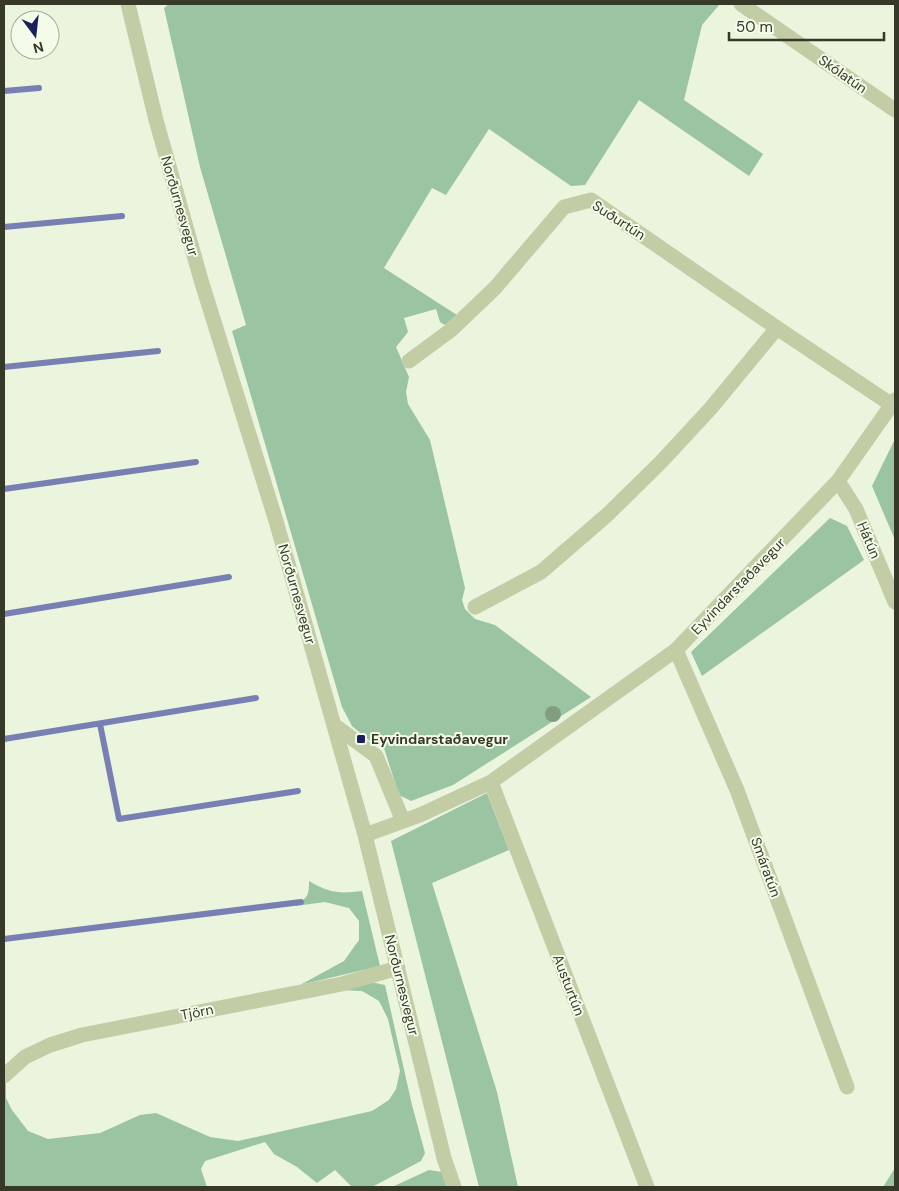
<svg xmlns="http://www.w3.org/2000/svg" width="899" height="1191" font-family="'DM Sans',sans-serif">
<style>
.green{fill:#9ac4a2}
.lines{fill:none;stroke-linecap:round;stroke-linejoin:round}
.stream{stroke:#787fb3;stroke-width:6}
.minor{stroke:#c2cda6;stroke-width:15}
.tree{fill:#819f7f}
.poi-dot{fill:#1a205e;stroke:#f4fbe9;stroke-width:2}
.labels{text-anchor:middle;stroke-width:4;stroke-linejoin:round;paint-order:stroke}
.street-label{font-size:14px;fill:#363928;stroke:#f4fbe9}
.poi-label{font-size:14px;font-weight:bold;fill:#363928;stroke:#f4fbe9;text-anchor:start}
</style>
<rect width="100%" height="100%" fill="#ebf4dc"/>
<!-- green -->
<path class="green" d="M 169,4 L 720,4 L 702,25 L 684,100 L 763,154 L 749,176 L 639,100 L 585,185 L 571,186 L 489,129 L 446,195 L 432,188 L 384,268 L 457,315 L 445,325 L 440,322 L 436,309 L 404,318 L 408,332 L 396,347 L 409,377 L 406,392 L 408,404 L 430,440 L 465,588 L 462,600 L 465,609 L 475,619 L 495,625 L 591,697 L 453,785 L 411,801 L 399,795 L 382,742 L 370,741 L 352,726 L 342,707 L 232,331 L 246,325 L 200,167 L 164,8 Z
M 895,439 L 895,540 L 872,486 Z
M 830,518 L 847,526 L 864,560 L 702,676 L 691,652 Z
M 487,793 L 509,850 L 432,883 L 497,1092 L 518,1187 L 479,1187 L 391,841 Z
M 309,881 C 329,893 339,894 362,891 L 380,966 L 300,985 L 344,961 L 359,940 L 359,921 L 349,908 L 325,902 L 295,906 C 308,897 309,896 309,881 Z
M 371,982 L 385,985 L 412,1105 L 425,1153 L 421,1161 L 372,1187 L 352,1187 L 335,1170 L 317,1183 L 297,1167 L 274,1154 L 265,1142 L 205,1161 L 201,1169 L 207,1187 L 4,1187 L 4,1084 L 6,1082 L 6,1098 L 12,1110 L 28,1131 L 48,1139 L 100,1133 L 140,1115 L 156,1113 L 210,1137 L 238,1141 L 372,1111 L 389,1100 L 396,1089 L 400,1071 L 388,1019 L 379,1001 L 362,991 L 337,990 Z
M 895,1168 L 895,1187 L 883,1187 Z
M 429,1170 L 442,1172 L 447,1187 L 392,1187 Z"/>
<g class="lines">
<!-- stream -->
<path class="stream" d="M 4,91 L 39,88
M 4,227 L 122,216
M 4,367 L 158,351
M 4,489 L 196,462
M 4,614 L 229,577
M 100,724 L 119,819 L 298,791
M 4,739 L 256,698
M 4,939 L 301,902"/>
<!-- minor -->
<path class="minor" d="M 128,4 L 156,120 L 201,280 L 276,521 L 365,835 L 444,1158 L 454,1187
M 741,4 L 895,110
M 409,361 L 451,330 L 495,288 L 564,207 L 591,200 L 777,328 L 892,405
M 838,481 L 856,509 L 895,602
M 475,607 L 541,572 L 607,515 L 661,462 L 711,408 L 777,328
M 676,650 L 737,790 L 847,1087
M 334,725 L 376,756 L 403,821
M 491,782 L 647,1187
M 365,835 L 420,815 L 491,782 L 676,650 L 838,481 L 895,400
M 4,1076 L 25,1057 L 50,1045 L 82,1035 L 342,984 L 398,968"/>
</g>
<!-- trees -->
<circle class="tree" cx="553" cy="714" r="8"/>
<!-- markers -->
<rect class="poi-dot" x="356" y="734" width="10" height="10" rx="2.5"/>
<g class="labels">
<!-- street labels -->
<g class="street-label">
<text transform="translate(843 74) rotate(35)" y="5">Skólatún</text>
<text transform="translate(180 206) rotate(74)" y="5">Norðurnesvegur</text>
<text transform="translate(619 220) rotate(33)" y="5">Suðurtún</text>
<text transform="translate(869 540) rotate(67)" y="5">Hátún</text>
<text transform="translate(738 586) rotate(-46)" y="5">Eyvindarstaðavegur</text>
<text transform="translate(297 594) rotate(74)" y="5">Norðurnesvegur</text>
<text transform="translate(766 867) rotate(70)" y="5">Smáratún</text>
<text transform="translate(402 985) rotate(76)" y="5">Norðurnesvegur</text>
<text transform="translate(569 985) rotate(69)" y="5">Austurtún</text>
<text transform="translate(197 1012) rotate(-11)" y="5">Tjörn</text>
</g>
<!-- poi labels -->
<g class="poi-label">
<text x="371" y="744">Eyvindarstaðavegur</text>
</g>
</g>
<!-- border -->
<rect width="899" height="1191" fill="none" stroke="#363928" stroke-width="10"/>
<!-- north arrow -->
<g transform="translate(35 35) rotate(165)"><circle r="24" fill="#f4fbe9" stroke="#a8ad9c"/>
<path d="M0-4L9 19L0 12L-9 19Z" fill="#1a205e"/>
<text y="-8" font-size="14" font-weight="bold" text-anchor="middle" fill="#363928">N</text>
</g>
<!-- scale -->
<path d="M729 32v8h155v-8" fill="none" stroke="#363928" stroke-width="2.5"/>
<text x="736" y="32" font-size="15" fill="#363928" stroke="#f4fbe9" stroke-width="4" paint-order="stroke">50 m</text>
</svg>
